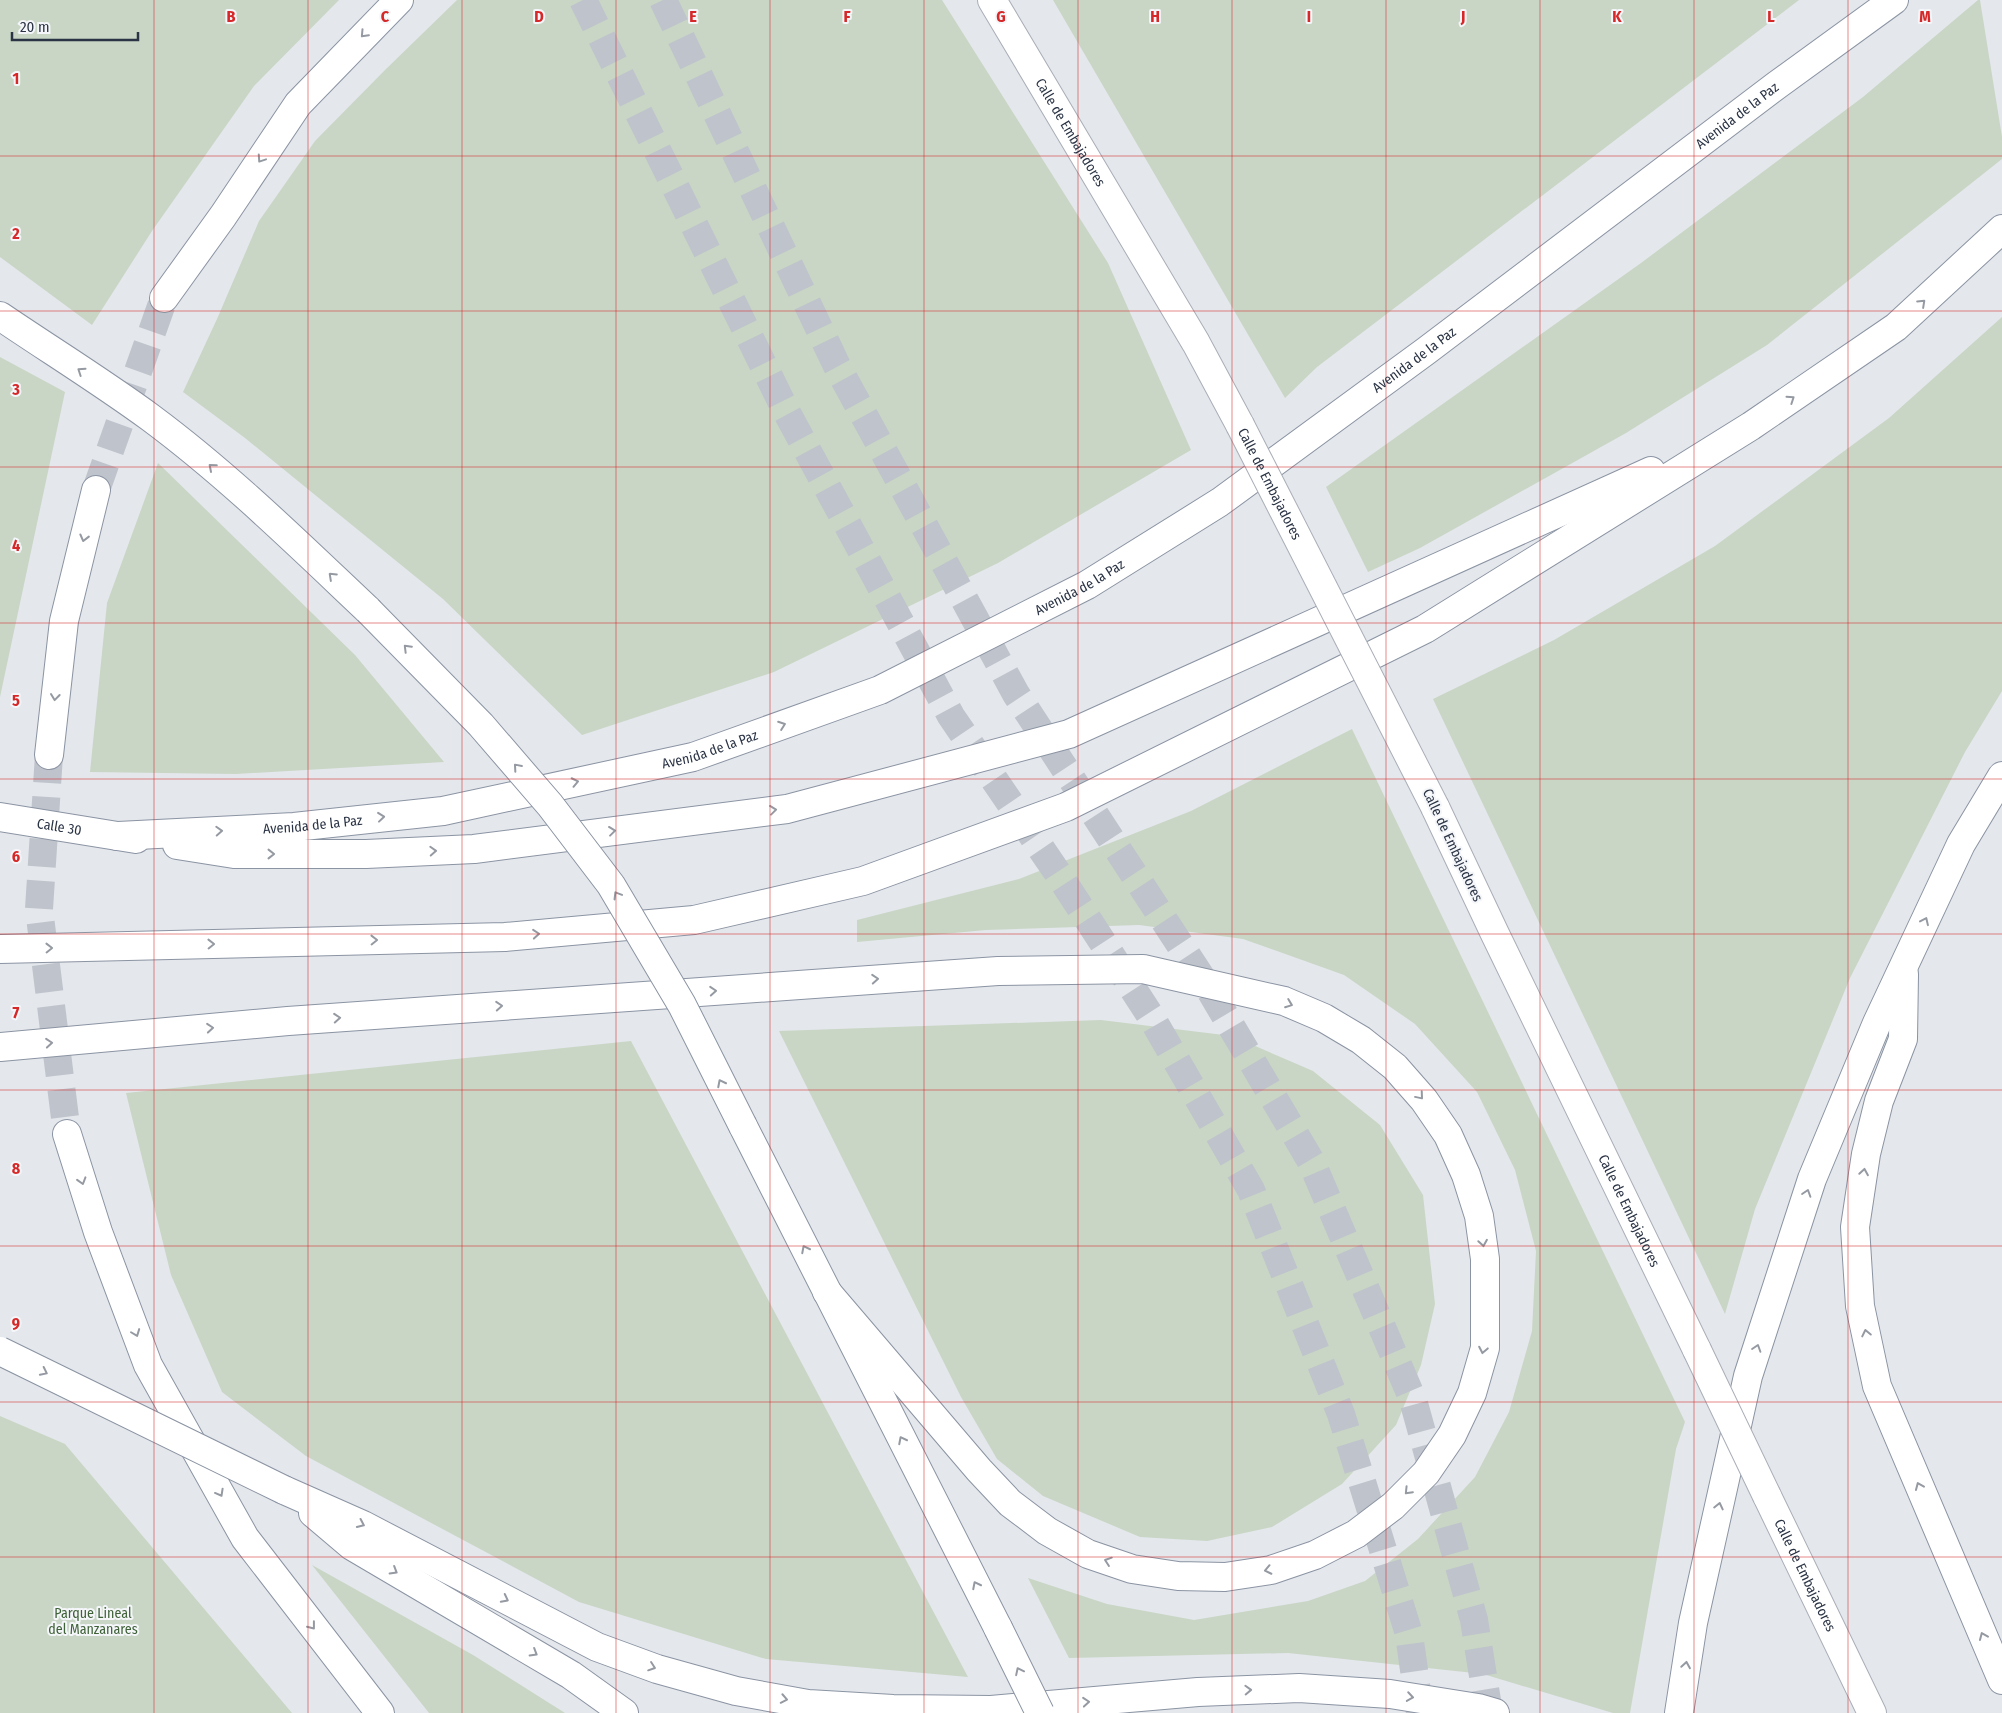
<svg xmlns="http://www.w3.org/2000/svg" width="2002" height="1713" font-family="'Fira Sans Condensed',sans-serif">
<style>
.green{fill:#c9d6c5}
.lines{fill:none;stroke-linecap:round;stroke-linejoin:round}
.motorway-tunnel{stroke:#bfc3cb;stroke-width:28;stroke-dasharray:28 14;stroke-linecap:butt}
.secondary-casing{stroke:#a9aeb7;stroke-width:30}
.motorway-casing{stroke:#8b94a3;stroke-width:30}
.secondary{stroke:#fff;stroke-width:28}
.motorway{stroke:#fff;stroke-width:28}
.secondary-bridge-casing{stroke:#a9aeb7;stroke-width:30;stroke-linecap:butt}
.motorway-bridge-casing{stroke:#8b94a3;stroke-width:30;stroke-linecap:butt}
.secondary-bridge{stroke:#fff;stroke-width:28}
.motorway-bridge{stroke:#fff;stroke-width:28}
.oneway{stroke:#959aa2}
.grid{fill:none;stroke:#d62828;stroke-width:1;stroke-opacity:0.55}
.labels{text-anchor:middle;stroke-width:4;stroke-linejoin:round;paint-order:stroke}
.street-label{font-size:14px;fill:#2b3445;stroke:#f4f6f9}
.park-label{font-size:14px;fill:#3f6138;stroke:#f4f6f9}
.grid-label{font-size:16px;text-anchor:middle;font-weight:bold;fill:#d62828;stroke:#f4f6f9;stroke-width:4;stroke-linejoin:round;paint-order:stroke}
</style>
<rect width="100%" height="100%" fill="#e4e7ec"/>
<!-- green -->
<path class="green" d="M 0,0 L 339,0 L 254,86 L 152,231 L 92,325 L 0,257 Z
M 457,0 L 942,0 L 1108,263 L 1191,450 L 998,563 L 774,672 L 582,735 L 443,599 L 245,438 L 183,392 L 217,319 L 259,221 L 315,141 L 385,70 Z
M 1053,0 L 1799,0 L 1317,367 L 1285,398 Z
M 1978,0 L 1980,0 L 2002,137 L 2002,159 L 1767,345 L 1626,433 L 1420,548 L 1368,572 L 1326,487 L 1641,263 L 1863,97 Z
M 2002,317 L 2002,691 L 1965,752 L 1850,978 L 1755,1209 L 1725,1314 L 1433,699 L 1554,640 L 1715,546 L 1889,418 Z
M 0,357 L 65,392 L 0,697 Z
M 158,463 L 355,655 L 444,762 L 236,774 L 90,772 L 107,603 Z
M 1352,729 L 1685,1422 L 1676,1449 L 1630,1713 L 1613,1713 L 1483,1674 L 1288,1653 L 1069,1658 L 1028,1578 L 1107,1604 L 1194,1620 L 1308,1601 L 1365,1581 L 1418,1539 L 1475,1477 L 1509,1412 L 1532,1331 L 1536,1251 L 1515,1170 L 1477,1092 L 1415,1024 L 1344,975 L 1243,939 L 1139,925 L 986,930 L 857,942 L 857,920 L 1019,879 L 1191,811 Z
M 1101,1020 L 1232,1036 L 1313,1071 L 1380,1125 L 1423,1195 L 1435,1304 L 1421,1365 L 1396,1425 L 1342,1484 L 1272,1527 L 1207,1541 L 1140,1537 L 1043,1496 L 997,1459 L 961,1397 L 779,1031 Z
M 631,1041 L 968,1677 L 766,1659 L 579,1602 L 306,1456 L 222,1392 L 171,1275 L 126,1093 Z
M 0,1416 L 65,1444 L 292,1713 L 0,1713 Z
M 312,1565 L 473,1655 L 565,1713 L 429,1713 Z"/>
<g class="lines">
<!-- motorway-tunnel -->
<path class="motorway-tunnel" d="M 583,0 L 786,411 L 951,716 L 1057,872 L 1150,1015 L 1251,1190 L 1341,1414 L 1409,1634 L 1420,1713
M 663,0 L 837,366 L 1016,694 L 1211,992 L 1312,1163 L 1413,1400 L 1474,1620 L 1489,1713
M 96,490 L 164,298
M 49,755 L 39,909 L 67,1134"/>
<defs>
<g id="secondary">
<path id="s1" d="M 992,0 L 1196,343 L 1240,425"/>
<path id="s2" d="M 1435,807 L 1495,934 L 1697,1350"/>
<path id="s3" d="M 1767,1496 L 1872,1713"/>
</g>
<g id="motorway">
<path d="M 164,298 L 223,216 L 298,104 L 399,0"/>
<path d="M 0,316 C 50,350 102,382 151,418 C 229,476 298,544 368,610"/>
<path d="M 49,755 L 64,621 L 96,490"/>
<path id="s4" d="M 0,817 L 136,839"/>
<path id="s5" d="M 118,836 L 294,827 L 443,811 L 693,757 L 880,690 L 1087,585 L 1220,502 L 1426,351 L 1777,85 L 1894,0"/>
<path d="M 177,845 L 234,854 L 366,854 L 474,849 L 787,809 L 1069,734 L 1651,471"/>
<path d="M 0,949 L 505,937 L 694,920 L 863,881 L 1066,807 L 1425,629 L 1751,426 L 1896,327 L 2002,229"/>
<path d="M 1904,974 L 1903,1039 L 1879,1101 L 1866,1154 L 1855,1227 L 1860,1306 L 1877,1386 L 2002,1680"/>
<path d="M 0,1047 L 288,1021 L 998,971 L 1143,969 L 1284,1001 L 1324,1018 L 1361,1040 L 1395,1067 L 1424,1100 L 1448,1135 L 1466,1175 L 1479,1216 L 1485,1259 L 1485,1348 L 1472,1393 L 1452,1435 L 1426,1473 L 1393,1506 L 1356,1534 L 1315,1555 L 1271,1570 L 1225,1577 L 1178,1576 L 1132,1569 L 1088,1554 L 1047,1531 L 1010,1503 L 979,1470 L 827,1292"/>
<path d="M 743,1126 L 998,1628"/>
<path d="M 67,1134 L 98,1232 L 148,1365 L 245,1538 L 380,1713"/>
<path d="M 284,1490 L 363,1525 L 597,1647 L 657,1669 L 736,1691 L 808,1704 L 893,1709 L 991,1710 L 1198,1692 L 1299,1688 L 1390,1694 L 1478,1708 L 1495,1713"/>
<path d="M 313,1513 L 352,1546 L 571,1675 L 624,1713"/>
<path d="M 1679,1713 L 1693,1623 L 1748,1376 L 1812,1179 L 1877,1023 L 1961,844 L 2002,776"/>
</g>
</defs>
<!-- secondary casing -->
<use href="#secondary" class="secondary-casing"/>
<!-- motorway casing -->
<use href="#motorway" class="motorway-casing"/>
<!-- secondary -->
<use href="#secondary" class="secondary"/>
<!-- motorway -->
<use href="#motorway" class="motorway"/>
<defs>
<g id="secondary-bridge">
<path id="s6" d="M 1240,425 L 1435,807"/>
<path d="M 1697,1350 L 1767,1496"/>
</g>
<path id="motorway-bridge" d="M 368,610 L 481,725 L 550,805 L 611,885 L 682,1005 L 743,1126
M 0,1351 L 284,1490
M 998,1628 L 1040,1713"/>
</defs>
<!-- secondary-bridge casing -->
<use href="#secondary-bridge" class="secondary-bridge-casing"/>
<!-- motorway-bridge casing -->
<use href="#motorway-bridge" class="motorway-bridge-casing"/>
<!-- secondary-bridge -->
<use href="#secondary-bridge" class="secondary-bridge"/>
<!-- motorway-bridge -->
<use href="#motorway-bridge" class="motorway-bridge"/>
</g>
<!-- one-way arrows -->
<defs><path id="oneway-chevron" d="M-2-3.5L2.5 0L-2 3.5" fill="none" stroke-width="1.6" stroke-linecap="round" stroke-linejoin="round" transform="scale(1.25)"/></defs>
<g class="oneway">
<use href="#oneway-chevron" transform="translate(364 34) rotate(133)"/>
<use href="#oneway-chevron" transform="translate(261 159) rotate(124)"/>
<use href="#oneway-chevron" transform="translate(1922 303) rotate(-43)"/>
<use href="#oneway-chevron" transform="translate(81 371) rotate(-146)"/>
<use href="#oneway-chevron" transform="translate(1791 399) rotate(-34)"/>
<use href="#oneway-chevron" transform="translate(212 467) rotate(-139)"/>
<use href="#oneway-chevron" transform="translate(84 538) rotate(104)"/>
<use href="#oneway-chevron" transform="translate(332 576) rotate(-137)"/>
<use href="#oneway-chevron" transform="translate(407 648) rotate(-135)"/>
<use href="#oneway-chevron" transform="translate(55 697) rotate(97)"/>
<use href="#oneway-chevron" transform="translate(782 725) rotate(-20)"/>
<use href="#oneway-chevron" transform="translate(517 767) rotate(-131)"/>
<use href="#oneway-chevron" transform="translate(575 782) rotate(-12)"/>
<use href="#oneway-chevron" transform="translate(773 810) rotate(-7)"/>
<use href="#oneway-chevron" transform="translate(381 817) rotate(-6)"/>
<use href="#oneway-chevron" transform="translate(219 831) rotate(-3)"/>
<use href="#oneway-chevron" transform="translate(612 831) rotate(-7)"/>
<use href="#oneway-chevron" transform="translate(433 851) rotate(-3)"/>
<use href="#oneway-chevron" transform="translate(271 854)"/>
<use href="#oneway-chevron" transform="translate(617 895) rotate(-121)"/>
<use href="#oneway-chevron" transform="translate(1925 921) rotate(-65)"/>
<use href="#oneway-chevron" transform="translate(536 934) rotate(-5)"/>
<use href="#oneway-chevron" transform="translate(374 940) rotate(-1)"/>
<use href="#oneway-chevron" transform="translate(211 944) rotate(-1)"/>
<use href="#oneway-chevron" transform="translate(49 948) rotate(-1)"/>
<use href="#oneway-chevron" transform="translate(875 979) rotate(-4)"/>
<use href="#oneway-chevron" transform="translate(713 991) rotate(-4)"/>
<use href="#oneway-chevron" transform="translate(1289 1004) rotate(21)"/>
<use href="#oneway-chevron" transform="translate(499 1006) rotate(-4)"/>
<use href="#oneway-chevron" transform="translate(337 1018) rotate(-4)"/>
<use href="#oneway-chevron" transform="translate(210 1028) rotate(-5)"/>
<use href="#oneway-chevron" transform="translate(49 1043) rotate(-5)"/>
<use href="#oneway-chevron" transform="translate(721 1083) rotate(-117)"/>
<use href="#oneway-chevron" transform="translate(1420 1096) rotate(50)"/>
<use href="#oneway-chevron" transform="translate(1864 1172) rotate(-81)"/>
<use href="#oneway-chevron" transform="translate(82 1181) rotate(73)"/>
<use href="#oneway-chevron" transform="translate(1807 1193) rotate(-72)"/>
<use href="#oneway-chevron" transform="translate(1483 1243) rotate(81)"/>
<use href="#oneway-chevron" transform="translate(805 1249) rotate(-117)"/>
<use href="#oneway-chevron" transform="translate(136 1333) rotate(69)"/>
<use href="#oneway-chevron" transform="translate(1866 1333) rotate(-102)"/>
<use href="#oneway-chevron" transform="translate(1757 1348) rotate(-72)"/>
<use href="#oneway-chevron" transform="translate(1483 1350) rotate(101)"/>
<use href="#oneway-chevron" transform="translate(44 1372) rotate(26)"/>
<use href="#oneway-chevron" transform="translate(902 1440) rotate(-117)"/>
<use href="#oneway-chevron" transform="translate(1919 1486) rotate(-113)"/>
<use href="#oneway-chevron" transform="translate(1408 1491) rotate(134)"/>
<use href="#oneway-chevron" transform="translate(220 1493) rotate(61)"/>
<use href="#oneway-chevron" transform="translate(1719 1506) rotate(-77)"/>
<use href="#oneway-chevron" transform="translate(361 1524) rotate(25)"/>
<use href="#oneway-chevron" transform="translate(1108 1561) rotate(-161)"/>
<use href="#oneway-chevron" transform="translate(1268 1570) rotate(168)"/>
<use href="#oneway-chevron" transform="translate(394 1571) rotate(31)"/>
<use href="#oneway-chevron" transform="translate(976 1585) rotate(-117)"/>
<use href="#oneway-chevron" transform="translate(505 1599) rotate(27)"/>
<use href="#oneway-chevron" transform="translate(312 1626) rotate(52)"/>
<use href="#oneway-chevron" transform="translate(1983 1636) rotate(-113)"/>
<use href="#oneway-chevron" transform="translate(534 1653) rotate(31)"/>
<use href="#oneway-chevron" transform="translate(1686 1665) rotate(-81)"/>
<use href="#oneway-chevron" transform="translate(652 1667) rotate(19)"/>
<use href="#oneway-chevron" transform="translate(1019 1671) rotate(-116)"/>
<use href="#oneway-chevron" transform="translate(1248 1690) rotate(-2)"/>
<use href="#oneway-chevron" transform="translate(1410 1697) rotate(9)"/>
<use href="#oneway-chevron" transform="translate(784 1699) rotate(11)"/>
<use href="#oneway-chevron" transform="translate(1086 1702) rotate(-5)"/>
</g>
<!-- grid -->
<path class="grid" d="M 154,0 L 154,1713M 308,0 L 308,1713M 462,0 L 462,1713M 616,0 L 616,1713M 770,0 L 770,1713M 924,0 L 924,1713M 1078,0 L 1078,1713M 1232,0 L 1232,1713M 1386,0 L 1386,1713M 1540,0 L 1540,1713M 1694,0 L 1694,1713M 1848,0 L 1848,1713M 0,156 L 2002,156M 0,311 L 2002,311M 0,467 L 2002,467M 0,623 L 2002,623M 0,779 L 2002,779M 0,934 L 2002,934M 0,1090 L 2002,1090M 0,1246 L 2002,1246M 0,1402 L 2002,1402M 0,1557 L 2002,1557"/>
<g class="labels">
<!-- street labels -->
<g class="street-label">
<text dy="5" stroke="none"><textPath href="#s5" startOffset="1815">Avenida de la Paz</textPath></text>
<text dy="5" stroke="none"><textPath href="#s1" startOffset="154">Calle de Embajadores</textPath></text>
<text dy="5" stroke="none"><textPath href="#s5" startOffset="1410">Avenida de la Paz</textPath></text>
<text dy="5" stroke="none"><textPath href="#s6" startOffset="66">Calle de Embajadores</textPath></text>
<text dy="5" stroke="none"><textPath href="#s5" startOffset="1005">Avenida de la Paz</textPath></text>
<text dy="5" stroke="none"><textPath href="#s5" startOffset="600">Avenida de la Paz</textPath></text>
<text dy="5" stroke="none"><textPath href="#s5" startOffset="195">Avenida de la Paz</textPath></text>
<text dy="5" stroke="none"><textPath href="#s4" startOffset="60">Calle 30</textPath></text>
<text transform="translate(1453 845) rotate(65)" y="5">Calle de Embajadores</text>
<text dy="5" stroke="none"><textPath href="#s2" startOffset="448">Calle de Embajadores</textPath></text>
<text dy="5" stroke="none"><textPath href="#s3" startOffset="88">Calle de Embajadores</textPath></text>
</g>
<!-- park labels -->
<g class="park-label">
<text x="93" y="1618">Parque Lineal<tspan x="93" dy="16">del Manzanares</tspan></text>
</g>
</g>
<g class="grid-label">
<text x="231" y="22">B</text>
<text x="385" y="22">C</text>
<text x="539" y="22">D</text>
<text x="693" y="22">E</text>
<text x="847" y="22">F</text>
<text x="1001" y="22">G</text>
<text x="1155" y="22">H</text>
<text x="1309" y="22">I</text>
<text x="1463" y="22">J</text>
<text x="1617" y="22">K</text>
<text x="1771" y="22">L</text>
<text x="1925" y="22">M</text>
<text x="16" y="84">1</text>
<text x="16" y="239">2</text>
<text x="16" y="395">3</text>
<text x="16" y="551">4</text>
<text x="16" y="706">5</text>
<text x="16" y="862">6</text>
<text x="16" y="1018">7</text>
<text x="16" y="1174">8</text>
<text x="16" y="1329">9</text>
</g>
<!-- scale -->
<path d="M12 32v8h126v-8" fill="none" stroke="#2b3445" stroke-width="2.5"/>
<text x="20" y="32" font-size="15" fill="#2b3445" stroke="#f4f6f9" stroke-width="4" paint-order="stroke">20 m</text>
</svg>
